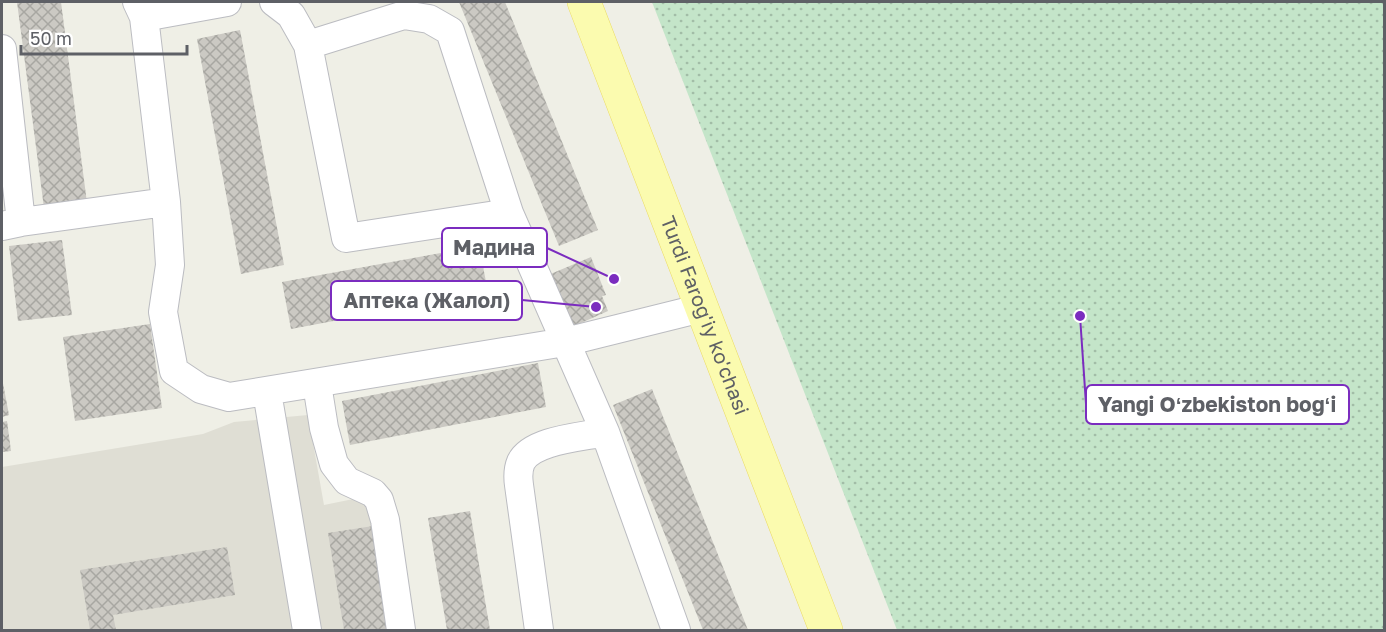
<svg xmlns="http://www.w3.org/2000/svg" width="1386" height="632" font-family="'Golos Text',sans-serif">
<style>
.education{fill:#dfded4}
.park{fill:url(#park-dots)}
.building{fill:url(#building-cross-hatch)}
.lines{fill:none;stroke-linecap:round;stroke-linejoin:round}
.minor-casing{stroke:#bbbcc1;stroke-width:30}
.major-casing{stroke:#ebdb63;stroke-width:34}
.minor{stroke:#fff;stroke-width:28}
.major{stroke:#fbfbaf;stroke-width:33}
.labels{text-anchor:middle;stroke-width:4.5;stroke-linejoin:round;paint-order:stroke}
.street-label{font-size:20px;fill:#5e6066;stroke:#fff}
.leader{fill:none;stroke:#7b2cbf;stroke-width:2}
.callout-dot{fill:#7b2cbf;stroke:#fff;stroke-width:2}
.callout{fill:#fff;stroke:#7b2cbf;stroke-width:2}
.callout-label{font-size:21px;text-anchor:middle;font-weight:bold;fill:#5e6066}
</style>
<defs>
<pattern id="park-dots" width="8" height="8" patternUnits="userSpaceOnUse" patternTransform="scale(1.5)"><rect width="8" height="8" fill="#c4e5c9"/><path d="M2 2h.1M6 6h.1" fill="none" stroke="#a2bda7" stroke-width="1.8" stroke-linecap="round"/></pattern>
<pattern id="building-cross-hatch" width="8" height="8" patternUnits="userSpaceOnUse" patternTransform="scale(1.5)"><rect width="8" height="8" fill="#cbc9c3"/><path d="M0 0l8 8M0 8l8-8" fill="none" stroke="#a8a7a2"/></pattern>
</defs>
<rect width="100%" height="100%" fill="#efefe6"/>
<!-- education -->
<path class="education" d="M 308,415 L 324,505 L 373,495 L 397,630 L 2,630 L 2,467 L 203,434 L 234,422 Z"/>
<!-- park -->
<path class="park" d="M 652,2 L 1384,2 L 1384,630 L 897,630 Z"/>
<!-- building -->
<path class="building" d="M 17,2 L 61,2 L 87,203 L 44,208 Z
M 459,2 L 505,2 L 598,230 L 559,246 Z
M 240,30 L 284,265 L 241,274 L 197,39 Z
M 62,240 L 72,315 L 18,321 L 9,246 Z
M 479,246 L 488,292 L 291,329 L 282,282 Z
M 591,257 L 606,295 L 602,296 L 608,311 L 563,331 L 541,278 Z
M 150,324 L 162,408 L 75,421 L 63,337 Z
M 538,363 L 546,407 L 350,445 L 342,401 Z
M 2,378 L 9,415 L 2,417 Z
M 652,389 L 748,630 L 703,630 L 613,405 Z
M 7,421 L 11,451 L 2,452 L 2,422 Z
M 470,511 L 490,630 L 447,630 L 428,518 Z
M 373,526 L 389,630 L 344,630 L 328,533 Z
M 227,547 L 235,595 L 113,615 L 116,630 L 90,630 L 80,570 Z"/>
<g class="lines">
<defs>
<path id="minor" d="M 137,2 L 144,17 L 227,2
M 274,2 L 291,15 L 308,45 L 346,238 L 509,213
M 144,17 L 166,202 L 170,265 L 163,312 L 174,371 L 201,389 L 229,397 L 565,342 L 702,308
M 308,45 L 404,15 L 429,19 L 450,31 L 509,213 L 605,432 L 676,630
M 2,49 L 21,222 L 2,226
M 21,222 L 166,202
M 317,384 L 324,428 L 334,464 L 347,481 L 373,493 L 379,500 L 385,520 L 401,630
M 267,392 L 307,630
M 539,630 L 519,485 C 518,478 518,469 521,462 C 532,440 582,437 605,432"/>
<g id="major">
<path id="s1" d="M 584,2 L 826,630"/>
</g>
</defs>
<!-- minor casing -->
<use href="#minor" class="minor-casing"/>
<!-- major casing -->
<use href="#major" class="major-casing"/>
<!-- minor -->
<use href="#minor" class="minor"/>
<!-- major -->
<use href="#major" class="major"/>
</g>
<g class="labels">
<!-- street labels -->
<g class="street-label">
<text dy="7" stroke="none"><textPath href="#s1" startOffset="336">Turdi Farog'iy ko'chasi</textPath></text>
</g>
</g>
<!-- callouts -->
<path class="leader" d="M614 279L547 248M596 307L522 300M1080 316L1086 404"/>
<g class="callout-dot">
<circle cx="614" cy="279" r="6"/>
<circle cx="596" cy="307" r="6"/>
<circle cx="1080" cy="316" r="6"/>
</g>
<g class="callout">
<rect x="442" y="228" width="105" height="39" rx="6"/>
<rect x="331" y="281" width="191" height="39" rx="6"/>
<rect x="1086" y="385" width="263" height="39" rx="6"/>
</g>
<g class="callout-label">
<text x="494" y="255">Мадина</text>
<text x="427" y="308">Аптека (Жалол)</text>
<text x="1217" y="412">Yangi Oʻzbekiston bogʻi</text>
</g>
<!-- border -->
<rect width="1386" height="632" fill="none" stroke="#5e6066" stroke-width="6"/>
<!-- scale -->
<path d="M21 45v9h166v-9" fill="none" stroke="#5e6066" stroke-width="3"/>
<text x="30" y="45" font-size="18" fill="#5e6066" stroke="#ffffff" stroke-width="4.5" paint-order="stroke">50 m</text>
</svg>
